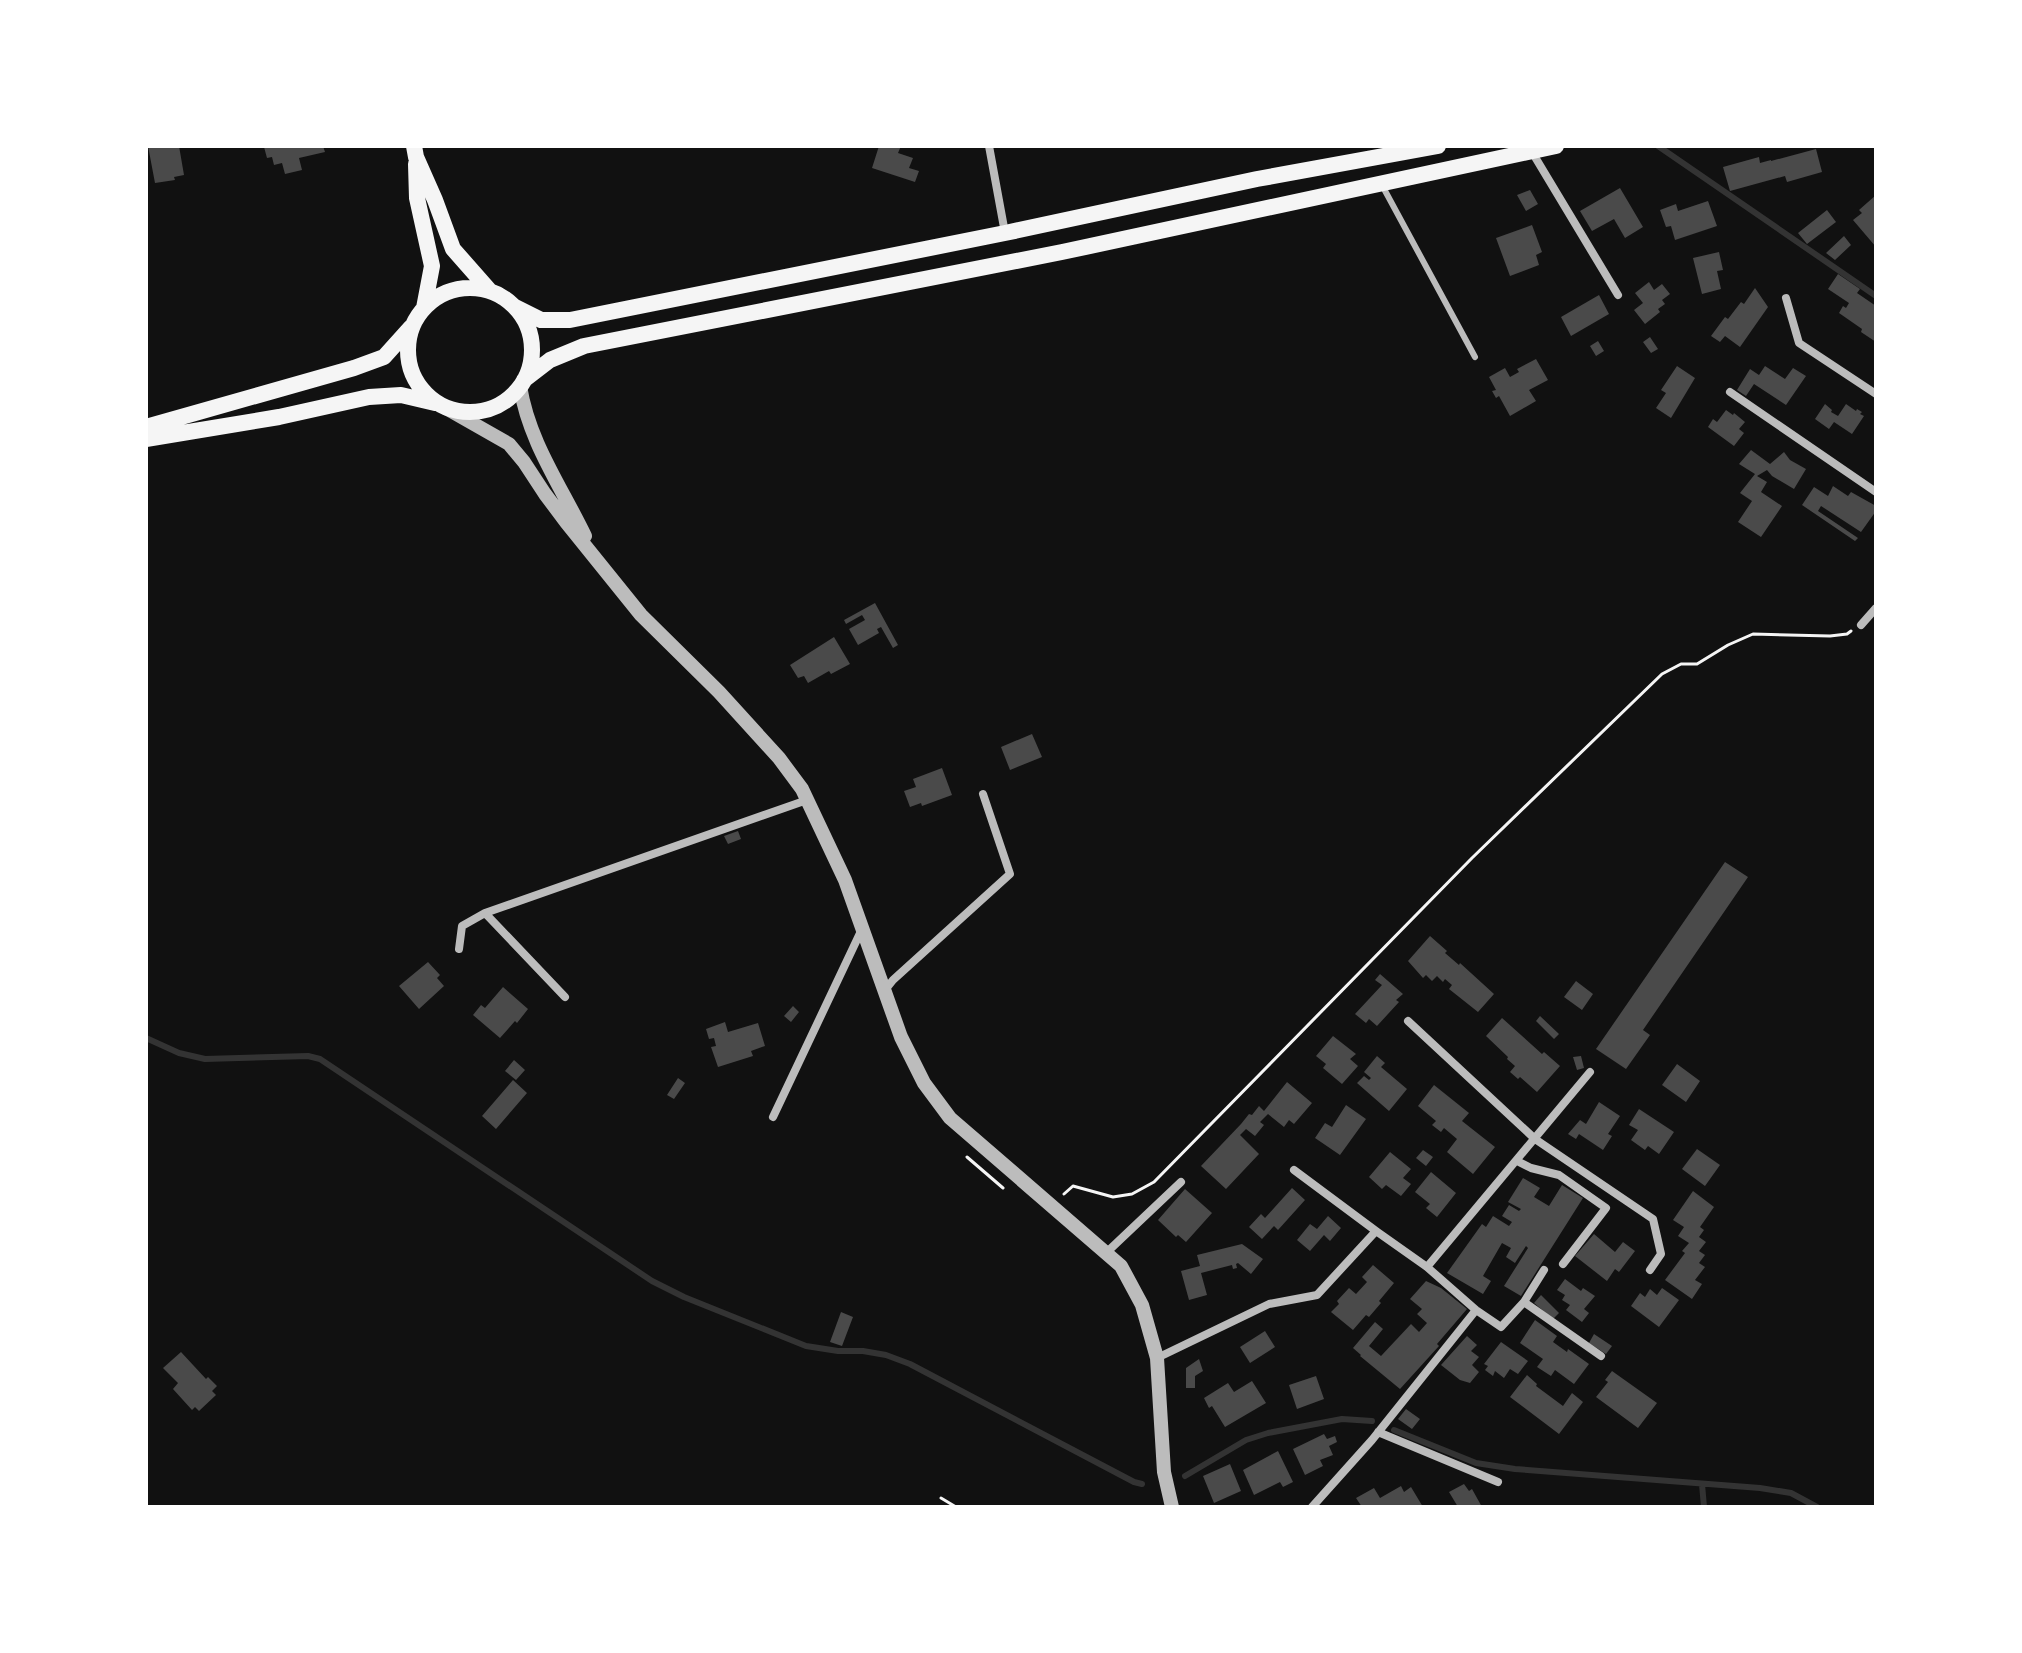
<svg xmlns="http://www.w3.org/2000/svg" width="2022" height="1653" font-family="'Fira Sans Condensed',sans-serif">
<style>
.lines{fill:none;stroke-linecap:round;stroke-linejoin:round}
.stream{stroke:#333;stroke-width:6}
.building{fill:#4a4a4a}
.path{stroke:#f5f5f5;stroke-width:3}
.service{stroke:#bcbcbc;stroke-width:6}
.minor{stroke:#bcbcbc;stroke-width:8}
.tertiary{stroke:#bcbcbc;stroke-width:14}
.secondary{stroke:#f5f5f5;stroke-width:16}
</style>
<rect width="100%" height="100%" fill="#111"/>
<g class="lines">
<!-- stream -->
<path class="stream" d="M 1658,146 L 1876,296
M 146,1038 L 179,1053 L 205,1059 L 308,1056 L 320,1059 L 652,1281 L 684,1297 L 806,1346 L 838,1351 L 863,1351 L 886,1355 L 910,1364 L 1134,1482 L 1142,1484
M 1394,1430 L 1476,1463 L 1515,1469 L 1760,1488 L 1791,1493 L 1817,1507
M 1185,1476 L 1246,1440 L 1268,1433 L 1342,1419 L 1372,1421
M 1702,1484 L 1704,1507"/>
</g>
<!-- building -->
<path class="building" d="M 148,146 L 179,146 L 184,175 L 174,177 L 175,180 L 155,183 Z
M 269,146 L 323,146 L 325,152 L 299,158 L 302,170 L 285,174 L 282,163 L 274,165 L 272,157 L 267,158 L 264,147 Z
M 879,146 L 901,146 L 898,153 L 913,158 L 909,168 L 919,171 L 915,182 L 872,168 Z
M 1816,149 L 1822,172 L 1787,182 L 1785,176 L 1730,191 L 1723,167 L 1759,157 L 1760,163 L 1771,160 L 1771,161 Z
M 1620,188 L 1643,227 L 1625,238 L 1614,219 L 1592,231 L 1580,211 Z
M 1530,190 L 1538,204 L 1526,211 L 1517,195 Z
M 1876,195 L 1876,247 L 1853,220 L 1862,213 L 1859,210 Z
M 1708,201 L 1717,226 L 1675,240 L 1671,226 L 1666,227 L 1660,210 L 1676,204 L 1678,211 Z
M 1827,210 L 1836,222 L 1807,244 L 1798,233 Z
M 1532,225 L 1542,252 L 1536,255 L 1539,265 L 1510,276 L 1496,238 Z
M 1844,236 L 1851,245 L 1835,260 L 1826,253 Z
M 1719,252 L 1723,270 L 1717,271 L 1721,289 L 1702,294 L 1693,258 Z
M 1838,274 L 1860,289 L 1857,293 L 1876,306 L 1874,313 L 1876,314 L 1876,342 L 1861,332 L 1862,329 L 1839,313 L 1843,306 L 1846,308 L 1849,303 L 1828,289 Z
M 1649,282 L 1654,290 L 1662,284 L 1670,294 L 1662,300 L 1665,304 L 1658,309 L 1660,312 L 1645,324 L 1634,310 L 1643,303 L 1635,293 Z
M 1755,288 L 1768,307 L 1740,347 L 1725,336 L 1720,342 L 1711,336 L 1725,317 L 1728,319 L 1741,302 L 1744,304 Z
M 1599,295 L 1609,314 L 1571,336 L 1561,317 Z
M 1650,337 L 1658,349 L 1651,353 L 1643,342 Z
M 1598,341 L 1604,351 L 1596,356 L 1590,346 Z
M 1536,359 L 1548,380 L 1529,390 L 1536,401 L 1510,416 L 1499,396 L 1496,398 L 1492,391 L 1496,390 L 1489,377 L 1505,368 L 1510,377 L 1519,372 L 1517,369 Z
M 1677,366 L 1695,378 L 1671,418 L 1656,408 L 1666,393 L 1661,390 Z
M 1765,366 L 1785,379 L 1793,368 L 1806,376 L 1786,405 L 1754,384 L 1746,396 L 1737,390 L 1750,369 L 1759,375 Z
M 1825,404 L 1832,410 L 1831,412 L 1838,416 L 1846,404 L 1856,411 L 1857,409 L 1862,412 L 1860,414 L 1864,416 L 1852,434 L 1834,422 L 1829,429 L 1815,419 Z
M 1726,410 L 1733,415 L 1734,413 L 1745,422 L 1739,429 L 1744,433 L 1734,446 L 1708,427 L 1713,419 L 1717,422 Z
M 1751,450 L 1770,464 L 1784,452 L 1790,460 L 1806,469 L 1794,489 L 1772,476 L 1767,470 L 1757,476 L 1767,482 L 1761,492 L 1782,506 L 1761,537 L 1738,522 L 1752,501 L 1740,493 L 1755,474 L 1739,464 Z
M 1833,486 L 1848,496 L 1851,492 L 1876,506 L 1876,511 L 1861,532 L 1821,506 L 1818,511 L 1858,538 L 1855,541 L 1802,505 L 1814,487 L 1828,496 Z
M 875,603 L 898,645 L 893,648 L 881,627 L 877,629 L 879,633 L 858,645 L 849,629 L 865,620 L 862,615 L 846,624 L 844,620 Z
M 834,637 L 850,664 L 831,674 L 829,671 L 808,683 L 804,676 L 798,678 L 790,665 Z
M 1032,734 L 1042,757 L 1010,770 L 1001,747 Z
M 942,768 L 952,795 L 922,806 L 921,803 L 910,807 L 904,791 L 916,787 L 913,779 Z
M 738,831 L 741,839 L 728,844 L 724,836 Z
M 1725,862 L 1748,877 L 1643,1030 L 1650,1035 L 1626,1069 L 1596,1049 Z
M 1430,936 L 1447,951 L 1445,953 L 1459,965 L 1460,963 L 1494,994 L 1478,1012 L 1449,989 L 1452,985 L 1445,979 L 1443,982 L 1437,976 L 1432,981 L 1426,975 L 1423,978 L 1408,961 Z
M 428,962 L 440,975 L 437,978 L 444,986 L 419,1009 L 399,986 Z
M 1380,974 L 1403,994 L 1396,1000 L 1399,1002 L 1377,1026 L 1369,1019 L 1366,1023 L 1355,1014 L 1382,985 L 1375,980 Z
M 1576,981 L 1593,994 L 1582,1010 L 1564,997 Z
M 503,987 L 528,1009 L 517,1023 L 515,1021 L 500,1038 L 473,1015 L 481,1005 L 485,1008 Z
M 793,1006 L 799,1012 L 791,1022 L 784,1016 Z
M 1540,1016 L 1559,1034 L 1554,1039 L 1536,1021 Z
M 1502,1018 L 1542,1054 L 1544,1052 L 1560,1066 L 1537,1092 L 1520,1077 L 1518,1079 L 1510,1072 L 1515,1066 L 1507,1059 L 1508,1057 L 1486,1036 Z
M 725,1022 L 728,1032 L 758,1023 L 765,1046 L 751,1051 L 753,1056 L 718,1067 L 711,1047 L 716,1046 L 714,1038 L 709,1039 L 706,1029 Z
M 1333,1036 L 1356,1054 L 1350,1059 L 1358,1066 L 1342,1084 L 1323,1068 L 1326,1064 L 1316,1056 Z
M 1377,1056 L 1385,1063 L 1381,1067 L 1407,1089 L 1389,1111 L 1357,1083 L 1364,1076 L 1369,1080 L 1371,1078 L 1364,1072 Z
M 1581,1056 L 1584,1068 L 1577,1070 L 1573,1057 Z
M 514,1060 L 525,1070 L 516,1080 L 505,1071 Z
M 1677,1064 L 1700,1081 L 1686,1102 L 1662,1085 Z
M 678,1078 L 685,1083 L 674,1099 L 667,1095 Z
M 513,1080 L 527,1093 L 496,1129 L 482,1116 Z
M 1287,1082 L 1312,1103 L 1294,1124 L 1289,1120 L 1284,1127 L 1268,1114 L 1260,1122 L 1264,1125 L 1255,1136 L 1246,1129 L 1240,1135 L 1259,1154 L 1226,1189 L 1201,1166 L 1241,1124 L 1249,1114 L 1252,1115 L 1259,1106 L 1264,1111 Z
M 1434,1085 L 1469,1113 L 1462,1121 L 1495,1147 L 1473,1174 L 1447,1152 L 1457,1139 L 1444,1128 L 1441,1132 L 1432,1125 L 1436,1121 L 1418,1106 Z
M 1599,1102 L 1620,1116 L 1608,1134 L 1612,1136 L 1603,1150 L 1579,1134 L 1576,1139 L 1568,1134 L 1580,1120 L 1586,1124 Z
M 1346,1105 L 1366,1119 L 1340,1155 L 1315,1138 L 1325,1123 L 1332,1127 Z
M 1639,1109 L 1674,1132 L 1659,1154 L 1648,1146 L 1645,1150 L 1631,1140 L 1638,1130 L 1629,1125 Z
M 1697,1149 L 1720,1165 L 1705,1186 L 1682,1169 Z
M 1423,1150 L 1433,1157 L 1426,1166 L 1416,1158 Z
M 1390,1152 L 1411,1169 L 1403,1178 L 1411,1184 L 1401,1196 L 1386,1185 L 1382,1189 L 1369,1177 Z
M 1431,1172 L 1456,1193 L 1437,1217 L 1426,1208 L 1430,1204 L 1415,1192 Z
M 1523,1178 L 1540,1188 L 1534,1197 L 1549,1206 L 1562,1185 L 1583,1198 L 1521,1296 L 1504,1286 L 1528,1248 L 1526,1246 L 1515,1263 L 1506,1257 L 1511,1248 L 1502,1243 L 1483,1276 L 1491,1281 L 1483,1294 L 1447,1273 L 1482,1224 L 1486,1227 L 1493,1216 L 1509,1226 L 1512,1222 L 1502,1216 L 1509,1205 L 1519,1211 L 1521,1209 L 1508,1202 Z
M 1292,1188 L 1305,1200 L 1278,1230 L 1274,1226 L 1262,1239 L 1249,1227 L 1261,1214 L 1265,1218 Z
M 1185,1189 L 1212,1213 L 1186,1242 L 1178,1235 L 1176,1237 L 1158,1220 Z
M 1693,1191 L 1714,1207 L 1700,1227 L 1704,1230 L 1699,1237 L 1706,1242 L 1699,1251 L 1705,1255 L 1699,1263 L 1705,1267 L 1695,1280 L 1702,1284 L 1692,1299 L 1665,1280 L 1685,1253 L 1682,1251 L 1689,1243 L 1678,1236 L 1684,1227 L 1673,1220 Z
M 1328,1216 L 1341,1228 L 1330,1241 L 1324,1235 L 1310,1251 L 1297,1240 L 1310,1224 L 1317,1229 Z
M 1594,1234 L 1615,1252 L 1623,1242 L 1635,1251 L 1619,1272 L 1615,1269 L 1607,1281 L 1575,1256 Z
M 1242,1244 L 1263,1259 L 1251,1274 L 1238,1263 L 1236,1264 L 1237,1268 L 1233,1269 L 1232,1265 L 1201,1273 L 1207,1295 L 1189,1300 L 1181,1271 L 1200,1266 L 1197,1255 Z
M 1373,1265 L 1394,1283 L 1379,1301 L 1381,1303 L 1369,1317 L 1366,1315 L 1353,1330 L 1331,1312 L 1339,1304 L 1337,1301 L 1349,1288 L 1356,1294 L 1367,1282 L 1362,1277 Z
M 1565,1279 L 1581,1291 L 1583,1288 L 1595,1296 L 1584,1309 L 1589,1313 L 1582,1322 L 1566,1310 L 1570,1305 L 1562,1300 L 1565,1295 L 1557,1290 Z
M 1426,1281 L 1441,1288 L 1467,1309 L 1437,1344 L 1439,1346 L 1400,1389 L 1360,1356 L 1361,1355 L 1353,1348 L 1375,1322 L 1383,1329 L 1369,1346 L 1381,1356 L 1411,1324 L 1419,1332 L 1427,1323 L 1417,1314 L 1422,1309 L 1410,1299 Z
M 1662,1288 L 1679,1300 L 1659,1327 L 1631,1306 L 1640,1293 L 1645,1297 L 1650,1289 L 1657,1295 Z
M 1541,1295 L 1559,1313 L 1553,1319 L 1534,1303 Z
M 841,1312 L 853,1317 L 842,1346 L 830,1342 Z
M 1535,1320 L 1557,1336 L 1553,1342 L 1567,1352 L 1568,1349 L 1589,1364 L 1574,1384 L 1555,1370 L 1551,1376 L 1537,1367 L 1543,1359 L 1520,1343 Z
M 1265,1331 L 1275,1347 L 1250,1363 L 1240,1347 Z
M 1594,1334 L 1612,1346 L 1606,1354 L 1589,1343 Z
M 1467,1336 L 1477,1345 L 1471,1351 L 1479,1357 L 1472,1365 L 1479,1372 L 1470,1383 L 1460,1380 L 1441,1365 Z
M 1501,1342 L 1528,1361 L 1518,1374 L 1510,1369 L 1504,1378 L 1495,1371 L 1493,1376 L 1485,1370 L 1488,1366 L 1484,1364 Z
M 181,1352 L 206,1379 L 208,1377 L 217,1386 L 212,1391 L 216,1395 L 199,1411 L 195,1407 L 192,1410 L 173,1389 L 178,1383 L 163,1368 Z
M 1199,1359 L 1203,1371 L 1195,1376 L 1195,1388 L 1186,1388 L 1186,1368 Z
M 1612,1371 L 1657,1403 L 1638,1428 L 1596,1397 L 1608,1382 L 1605,1380 Z
M 1527,1375 L 1537,1384 L 1536,1386 L 1563,1406 L 1572,1393 L 1583,1402 L 1559,1434 L 1510,1397 Z
M 1316,1376 L 1324,1399 L 1297,1409 L 1289,1385 Z
M 1252,1381 L 1266,1403 L 1225,1427 L 1212,1406 L 1209,1408 L 1204,1398 L 1228,1383 L 1234,1392 Z
M 1406,1409 L 1420,1419 L 1412,1429 L 1398,1419 Z
M 1324,1434 L 1327,1439 L 1335,1436 L 1337,1442 L 1329,1446 L 1333,1455 L 1320,1460 L 1323,1466 L 1305,1475 L 1293,1449 Z
M 1278,1451 L 1293,1482 L 1283,1487 L 1280,1482 L 1254,1495 L 1243,1470 Z
M 1230,1464 L 1241,1491 L 1214,1503 L 1203,1476 Z
M 1464,1484 L 1469,1491 L 1472,1489 L 1482,1507 L 1458,1507 L 1449,1492 Z
M 1401,1486 L 1404,1492 L 1411,1487 L 1423,1507 L 1362,1507 L 1356,1498 L 1374,1488 L 1380,1498 Z"/>
<g class="lines">
<!-- path -->
<path class="path" d="M 967,1157 L 1003,1188
M 1064,1194 L 1073,1186 L 1113,1197 L 1132,1194 L 1154,1182 L 1472,858 L 1662,674 L 1681,664 L 1697,664 L 1728,645 L 1753,634 L 1830,636 L 1847,634 L 1851,631
M 941,1498 L 956,1507"/>
<!-- service -->
<path class="service" d="M 1383,187 L 1475,357"/>
<!-- minor -->
<path class="minor" d="M 989,146 L 1005,233
M 1532,152 L 1618,295
M 1786,298 L 1799,343 L 1876,394
M 1730,392 L 1876,492
M 1861,625 L 1876,608
M 459,949 L 462,926 L 485,913
M 885,990 L 893,980 L 1010,874 L 983,794
M 565,997 L 485,913 L 807,800
M 1408,1021 L 1535,1139 L 1653,1219 L 1661,1254 L 1650,1270
M 773,1117 L 862,929
M 1517,1161 L 1531,1168 L 1559,1175 L 1606,1208 L 1563,1264
M 1294,1170 L 1376,1231
M 1106,1253 L 1181,1182
M 1427,1267 L 1476,1310 L 1501,1327 L 1524,1302 L 1601,1356
M 1524,1302 L 1544,1270
M 1157,1358 L 1269,1304 L 1317,1295 L 1376,1231 L 1427,1267 L 1590,1072
M 1378,1432 L 1498,1482
M 1312,1507 L 1372,1440 L 1476,1310"/>
<!-- tertiary -->
<path class="tertiary" d="M 520,386 C 529,442 561,486 585,536
M 444,407 L 509,444 L 524,462 L 545,494 L 566,522 L 641,615 L 719,692 L 779,758 L 802,789 L 845,880 L 901,1037 L 924,1083 L 950,1118 L 1121,1266 L 1142,1305 L 1157,1358 L 1164,1472 L 1172,1507"/>
<!-- secondary -->
<path class="secondary" d="M 414,146 L 416,157 L 435,200 L 453,249 L 490,291
M 416,164 L 417,198 L 432,266 L 424,308
M408 350a62 62 0 1 1 124 0a62 62 0 1 1-124 0Z
M 515,307 L 541,320 L 570,320 L 1005,233 L 1257,179 L 1438,146
M 524,380 L 550,360 L 584,346 L 1062,252 L 1556,146
M 146,427 L 354,368 L 384,357 L 411,327
M 146,439 L 279,417 L 369,397 L 401,395 L 435,403"/>
</g>
<!-- border -->
<rect width="2022" height="1653" fill="none" stroke="#ffffff" stroke-width="296"/>
</svg>
